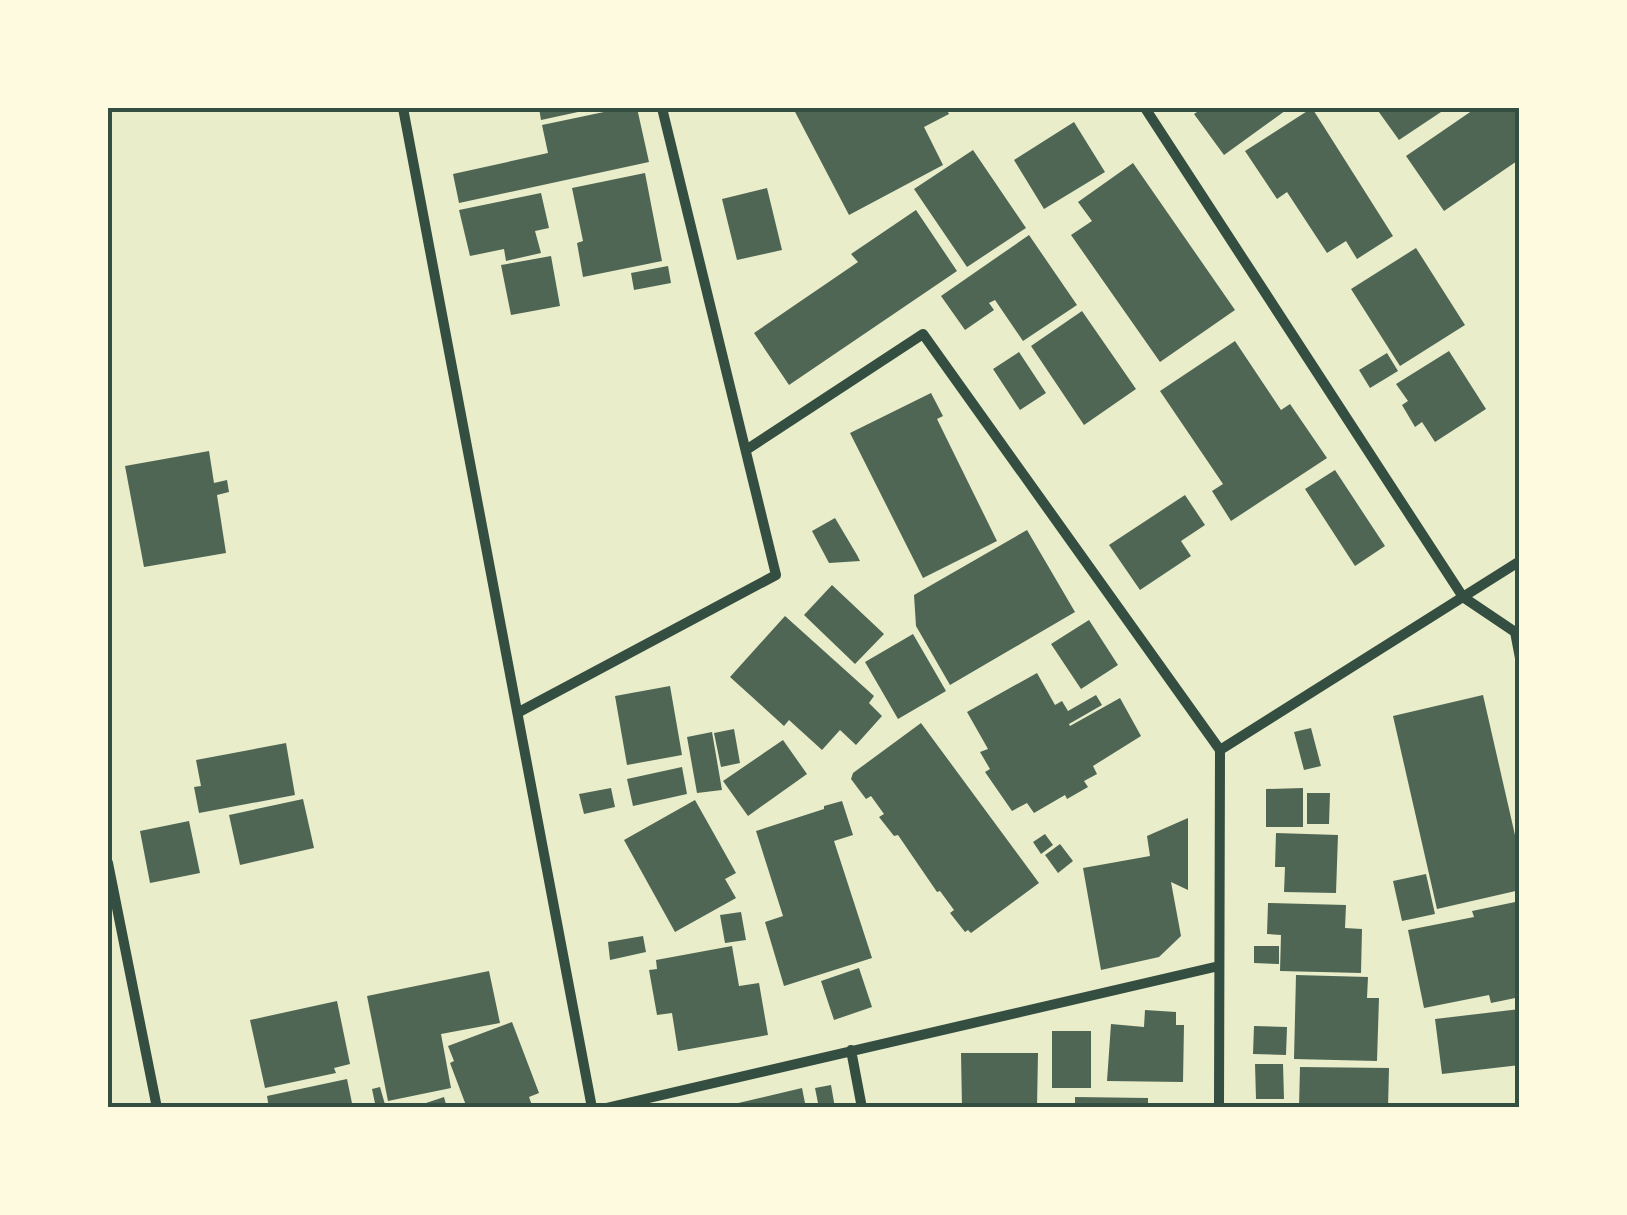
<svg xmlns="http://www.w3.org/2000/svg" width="1627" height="1215" font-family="'Archivo Narrow',sans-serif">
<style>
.building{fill:#4f6655}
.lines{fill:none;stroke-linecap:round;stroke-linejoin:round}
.minor{stroke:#344e41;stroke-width:10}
.neatline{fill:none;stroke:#344e41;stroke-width:4}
</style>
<rect width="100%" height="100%" fill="#e9edc9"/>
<!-- building -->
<path class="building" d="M 539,108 L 592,108 L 592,109 L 541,120 Z
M 623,108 L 637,108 L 649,162 L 459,203 L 453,174 L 548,153 L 542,125 Z
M 793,108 L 946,108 L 949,114 L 924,127 L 943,165 L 849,215 Z
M 1203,108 L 1289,108 L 1224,155 L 1194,114 Z
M 1312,108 L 1393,236 L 1357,259 L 1346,241 L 1327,253 L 1287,192 L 1277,199 L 1245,151 Z
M 1376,108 L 1447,108 L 1399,140 Z
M 1476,108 L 1520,108 L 1520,159 L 1444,211 L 1406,156 Z
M 1074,122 L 1105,172 L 1044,209 L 1014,160 Z
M 973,150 L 1026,228 L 967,267 L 914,189 Z
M 1133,163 L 1235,310 L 1160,362 L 1071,235 L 1092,221 L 1078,202 Z
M 645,173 L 662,261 L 583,277 L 577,243 L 583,241 L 572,188 Z
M 767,188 L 782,250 L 737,260 L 722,199 Z
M 541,193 L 549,228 L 535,231 L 541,253 L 506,261 L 504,249 L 470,256 L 459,210 Z
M 916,210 L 957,271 L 789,385 L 754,333 L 858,262 L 851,254 Z
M 1029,235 L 1077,305 L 1023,341 L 995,300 L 989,303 L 994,310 L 965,330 L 941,296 Z
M 1416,248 L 1465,325 L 1400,366 L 1351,289 Z
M 551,256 L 560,306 L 511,315 L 501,265 Z
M 668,266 L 671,283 L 634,290 L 631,273 Z
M 1082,311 L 1136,389 L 1084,425 L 1031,346 Z
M 1235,341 L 1281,410 L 1290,404 L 1327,458 L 1231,521 L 1212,491 L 1223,484 L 1160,391 Z
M 1449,351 L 1486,409 L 1435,442 L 1422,422 L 1415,427 L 1402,405 L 1408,401 L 1396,384 Z
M 1019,352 L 1046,393 L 1020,410 L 993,369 Z
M 1387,353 L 1398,371 L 1370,388 L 1359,370 Z
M 931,393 L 943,416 L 937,419 L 997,541 L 923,578 L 850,433 Z
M 209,451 L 214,483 L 227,480 L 229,492 L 217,495 L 226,553 L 144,567 L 125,466 Z
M 1335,470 L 1385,546 L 1355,566 L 1305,489 Z
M 1185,495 L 1205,525 L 1181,541 L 1191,556 L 1140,590 L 1109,545 Z
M 835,518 L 857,555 L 860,561 L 829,563 L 812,531 Z
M 1027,530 L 1075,612 L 950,685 L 916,626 L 914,595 Z
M 832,585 L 884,634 L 855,664 L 804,615 Z
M 785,616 L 874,696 L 869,703 L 882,716 L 856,745 L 840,730 L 822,750 L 789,720 L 784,726 L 730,677 Z
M 1089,620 L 1118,665 L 1081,689 L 1051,644 Z
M 913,634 L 946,691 L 898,719 L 865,662 Z
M 1037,673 L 1055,705 L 1062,701 L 1068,711 L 1096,695 L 1102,705 L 1069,724 L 1070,726 L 1120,698 L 1141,736 L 1093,766 L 1097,774 L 1084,781 L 1088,787 L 1067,799 L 1065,795 L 1034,813 L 1027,803 L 1012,811 L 985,772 L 990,769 L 980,752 L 988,749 L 967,712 Z
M 670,686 L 682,755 L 627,765 L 615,696 Z
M 1483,695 L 1520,857 L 1520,890 L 1437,909 L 1393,716 Z
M 921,723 L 1039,883 L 971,933 L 968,930 L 965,932 L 950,913 L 954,910 L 940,891 L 937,892 L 898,835 L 894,836 L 879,817 L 884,814 L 871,796 L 866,799 L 851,779 L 853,773 Z
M 1311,728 L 1321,766 L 1304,770 L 1294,732 Z
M 734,729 L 740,763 L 721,767 L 714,733 Z
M 712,732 L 722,790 L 697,793 L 687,737 Z
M 783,740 L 807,774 L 748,816 L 723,781 Z
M 286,743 L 295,795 L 199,813 L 194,787 L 201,786 L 196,760 Z
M 682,767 L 687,794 L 633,806 L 627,779 Z
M 611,788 L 615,807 L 584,814 L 579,794 Z
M 1303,788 L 1303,827 L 1266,827 L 1266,789 Z
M 1307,793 L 1330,793 L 1329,824 L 1307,824 Z
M 303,799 L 314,848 L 240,865 L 229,815 Z
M 695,800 L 736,873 L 725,879 L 736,898 L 675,932 L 624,840 Z
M 842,801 L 853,835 L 834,841 L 872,958 L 784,986 L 765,922 L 783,916 L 756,831 L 824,809 L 824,806 Z
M 1188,818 L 1188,890 L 1171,882 L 1181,936 L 1159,957 L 1101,970 L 1083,868 L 1150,856 L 1147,836 Z
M 189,821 L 200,873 L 150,883 L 140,831 Z
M 1276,833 L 1338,835 L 1336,893 L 1284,892 L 1285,867 L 1275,867 Z
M 1045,834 L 1053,845 L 1041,854 L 1033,842 Z
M 1060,844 L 1073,861 L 1058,873 L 1045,855 Z
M 1426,874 L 1435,914 L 1402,921 L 1393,881 Z
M 1520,901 L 1520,997 L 1491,1003 L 1489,995 L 1424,1008 L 1408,930 L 1474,917 L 1472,911 Z
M 1268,903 L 1346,905 L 1345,928 L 1362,929 L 1361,973 L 1280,971 L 1281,935 L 1267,934 Z
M 741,912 L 746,940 L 725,943 L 720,915 Z
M 643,936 L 646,952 L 610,960 L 608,942 Z
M 732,946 L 739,986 L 759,983 L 768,1035 L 678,1051 L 672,1013 L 657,1015 L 649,970 L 657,969 L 656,960 Z
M 1254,946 L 1279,946 L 1279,964 L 1254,963 Z
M 859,968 L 872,1007 L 834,1020 L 821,981 Z
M 489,971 L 500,1023 L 441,1034 L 451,1088 L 388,1101 L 367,996 Z
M 1296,975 L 1368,977 L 1367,998 L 1379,998 L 1377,1061 L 1294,1059 Z
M 337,1001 L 350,1064 L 334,1068 L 336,1073 L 265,1088 L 250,1020 Z
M 1520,1009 L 1520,1065 L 1442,1074 L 1435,1019 Z
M 1145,1010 L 1176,1012 L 1176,1025 L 1184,1025 L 1183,1082 L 1107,1081 L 1111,1024 L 1144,1027 Z
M 512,1022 L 539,1093 L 529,1097 L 533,1108 L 467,1108 L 450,1063 L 454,1061 L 448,1046 Z
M 1254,1026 L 1287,1027 L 1286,1055 L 1253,1054 Z
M 1052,1031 L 1091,1031 L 1091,1088 L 1052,1088 Z
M 961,1053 L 1038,1053 L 1037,1108 L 962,1108 Z
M 1255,1064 L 1283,1064 L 1284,1099 L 1256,1099 Z
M 1300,1067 L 1389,1068 L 1388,1108 L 1299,1107 Z
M 347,1079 L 353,1108 L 269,1108 L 267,1096 Z
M 831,1085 L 835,1108 L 819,1108 L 815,1088 Z
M 380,1087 L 386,1108 L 376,1108 L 372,1089 Z
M 802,1088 L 806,1108 L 735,1108 L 734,1104 Z
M 444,1097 L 447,1108 L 414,1108 L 414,1107 Z
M 1075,1097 L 1148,1098 L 1148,1108 L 1075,1108 Z"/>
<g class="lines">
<!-- minor -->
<path class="minor" d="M 403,108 L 592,1108
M 1145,108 L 1463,597 L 1515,632 L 1520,658
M 746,450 L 923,334 L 1220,750 L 1219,1108
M 519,712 L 776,575 L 662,108
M 1220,750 L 1520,561
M 108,863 L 157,1108
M 851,1050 L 862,1108
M 606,1108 L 1219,966"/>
</g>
<!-- border -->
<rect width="1627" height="1215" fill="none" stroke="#fefae0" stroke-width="220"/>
<rect x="110" y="110" width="1407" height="995" class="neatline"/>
</svg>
